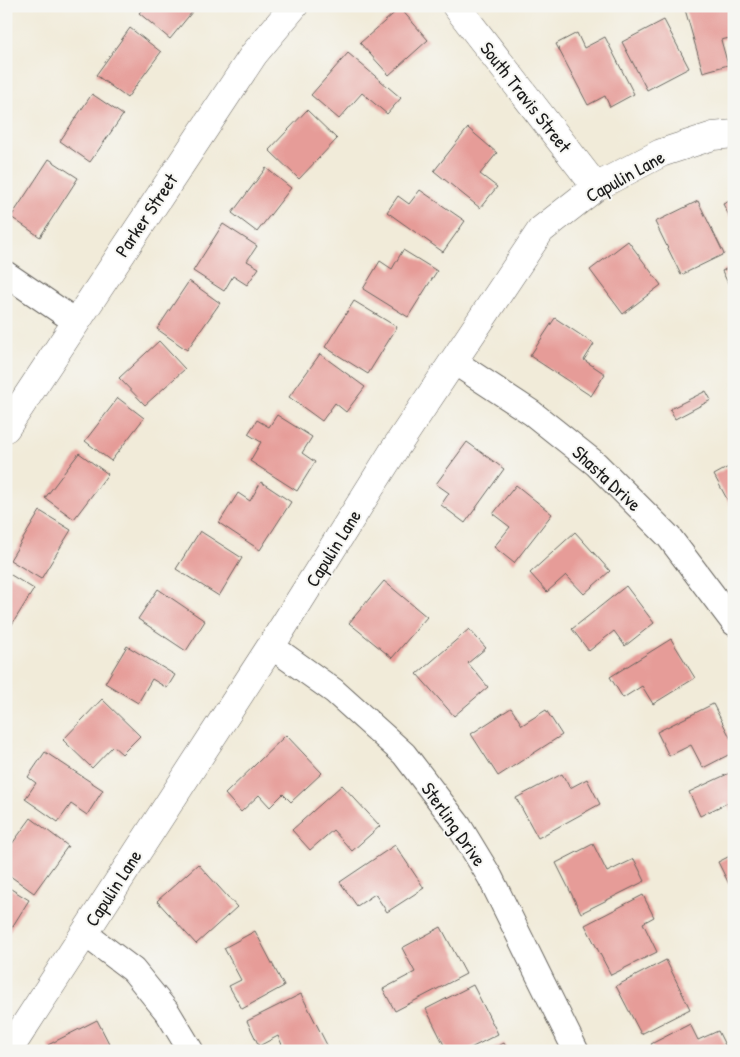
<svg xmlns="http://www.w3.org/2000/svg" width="740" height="1057" font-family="'Patrick Hand',sans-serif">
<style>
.building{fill:#e69c98}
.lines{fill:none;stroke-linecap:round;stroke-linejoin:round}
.street-casing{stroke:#67645e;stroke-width:27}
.secondary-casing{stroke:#67645e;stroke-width:29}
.street{stroke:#fff;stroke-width:25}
.secondary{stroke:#fff;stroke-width:28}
.labels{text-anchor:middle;stroke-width:4;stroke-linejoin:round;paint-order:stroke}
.street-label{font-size:19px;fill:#1c1c1c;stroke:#f6f6f2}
</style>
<rect width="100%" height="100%" fill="#f6f6f2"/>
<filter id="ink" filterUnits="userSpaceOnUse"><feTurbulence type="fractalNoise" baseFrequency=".02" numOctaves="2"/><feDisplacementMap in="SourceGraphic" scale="10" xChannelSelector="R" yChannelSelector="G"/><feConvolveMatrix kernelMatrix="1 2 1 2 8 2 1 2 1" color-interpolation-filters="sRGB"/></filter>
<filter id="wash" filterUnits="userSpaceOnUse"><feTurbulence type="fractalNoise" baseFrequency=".0096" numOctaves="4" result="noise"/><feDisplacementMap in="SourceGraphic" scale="20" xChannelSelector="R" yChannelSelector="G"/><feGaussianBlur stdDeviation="1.12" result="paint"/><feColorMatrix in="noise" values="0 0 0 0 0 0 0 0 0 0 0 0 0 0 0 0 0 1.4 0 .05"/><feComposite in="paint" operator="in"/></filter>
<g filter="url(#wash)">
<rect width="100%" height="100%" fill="#f1ebd9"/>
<g id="blocks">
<!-- building -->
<path class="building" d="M 145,6 L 197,6 L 170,39 L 139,13 Z
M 684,6 L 731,6 L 734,15 L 734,37 L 721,40 L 728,65 L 703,72 Z
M 400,8 L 428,40 L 389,75 L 360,43 Z
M 664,20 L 689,68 L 647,90 L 622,42 Z
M 130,28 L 161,52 L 127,98 L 96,75 Z
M 577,33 L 584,48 L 605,37 L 634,94 L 610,107 L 605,96 L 588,105 L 556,44 Z
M 348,53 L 401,98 L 387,114 L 362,93 L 339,119 L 311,95 Z
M 92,94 L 123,115 L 90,162 L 60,141 Z
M 307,110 L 337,139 L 299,179 L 269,150 Z
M 468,128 L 497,153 L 480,174 L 497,187 L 480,208 L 434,171 Z
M 49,159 L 78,178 L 40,237 L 11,217 Z
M 266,168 L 291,188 L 257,232 L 232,213 Z
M 420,190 L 465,221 L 443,252 L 387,212 L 398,196 L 409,204 Z
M 734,199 L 734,225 L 723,204 Z
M 698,201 L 724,254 L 681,275 L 655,222 Z
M 223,224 L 257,246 L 247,261 L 259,268 L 247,285 L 233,276 L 224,291 L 193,271 Z
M 628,241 L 661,285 L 623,314 L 590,270 Z
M 403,250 L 437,271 L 408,317 L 363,289 L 380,261 L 392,269 Z
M 734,265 L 734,295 L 722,271 Z
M 189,281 L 220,303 L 187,350 L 157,329 Z
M 354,301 L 397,327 L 368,374 L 325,347 Z
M 555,318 L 594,344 L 584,360 L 605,374 L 591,396 L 530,356 Z
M 159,341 L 185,369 L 145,405 L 119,378 Z
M 320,354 L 365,387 L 346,412 L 335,403 L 322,421 L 289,397 Z
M 706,391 L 711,400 L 675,419 L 670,409 Z
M 118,398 L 144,418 L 111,461 L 85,441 Z
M 277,415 L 312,437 L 302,453 L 315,462 L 297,491 L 250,461 L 261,442 L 248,434 L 257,420 L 269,427 Z
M 467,442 L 504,469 L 465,523 L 441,505 L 449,493 L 436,484 Z
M 79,453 L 108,474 L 74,519 L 45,498 Z
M 734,464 L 734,512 L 714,475 Z
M 261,482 L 291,502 L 260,550 L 219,523 L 238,493 L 250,501 Z
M 516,485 L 552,514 L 514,563 L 494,547 L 510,527 L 493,514 Z
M 40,511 L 71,530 L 41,579 L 10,560 Z
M 200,531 L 242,558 L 219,596 L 176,569 Z
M 575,532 L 610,571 L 584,594 L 566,575 L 547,592 L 530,573 Z
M 6,572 L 34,589 L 6,634 Z
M 384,581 L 427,617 L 392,658 L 349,623 Z
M 626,586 L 654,623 L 625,646 L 614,631 L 589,651 L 572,629 Z
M 158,589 L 205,621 L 186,651 L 138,619 Z
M 469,629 L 486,648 L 468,663 L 488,687 L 454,716 L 417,674 Z
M 671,639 L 695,678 L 653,704 L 642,686 L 623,698 L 610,677 Z
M 127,646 L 175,675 L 167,688 L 152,679 L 138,703 L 105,683 Z
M 102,699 L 140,736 L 122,754 L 113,746 L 92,768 L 63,740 Z
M 713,704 L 734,745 L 734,752 L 703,768 L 691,745 L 669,756 L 657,732 Z
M 511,708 L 522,725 L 546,710 L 562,735 L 498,776 L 471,734 Z
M 286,735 L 322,773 L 291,802 L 283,794 L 270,807 L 259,795 L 241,812 L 225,794 Z
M 45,752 L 103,790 L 87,815 L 71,804 L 58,822 L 25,799 L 36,783 L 28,777 Z
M 734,771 L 734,817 L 727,803 L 700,816 L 689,792 Z
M 562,774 L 570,788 L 587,779 L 600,804 L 538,838 L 516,798 Z
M 342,785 L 380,826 L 352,851 L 333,830 L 310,850 L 292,830 Z
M 31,818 L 68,846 L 34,893 L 6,873 L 6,852 Z
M 593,844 L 607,872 L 634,859 L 645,881 L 581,913 L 556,863 Z
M 395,845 L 424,888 L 387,912 L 375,894 L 357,906 L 340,882 Z
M 734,854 L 734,882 L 729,884 L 718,862 Z
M 198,864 L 237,907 L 196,944 L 157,901 Z
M 6,886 L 29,900 L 6,937 Z
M 643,895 L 654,917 L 643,923 L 657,952 L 611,975 L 585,925 Z
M 441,927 L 466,974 L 395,1011 L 383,989 L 415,972 L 402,948 Z
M 255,931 L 284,986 L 242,1009 L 229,986 L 241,980 L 224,948 Z
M 666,960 L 690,1009 L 641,1034 L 616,986 Z
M 473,985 L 498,1034 L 465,1051 L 447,1051 L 426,1009 Z
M 301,994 L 327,1045 L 315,1051 L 285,1051 L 278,1036 L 259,1046 L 247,1021 Z
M 97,1020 L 113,1051 L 50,1051 L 48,1045 Z
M 690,1024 L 698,1040 L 718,1031 L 728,1051 L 655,1051 L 651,1044 Z
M 504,1043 L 508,1051 L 489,1051 Z"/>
</g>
</g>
<g filter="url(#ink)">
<use href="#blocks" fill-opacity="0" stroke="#67645e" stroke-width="1"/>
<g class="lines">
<defs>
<path id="street" d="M 6,274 L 75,321
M 453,361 L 532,413 L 596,464 L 669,537 L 734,623
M 271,646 L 334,691 L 404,754 L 459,826 L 490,877 L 576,1051
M 84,933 L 133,970 L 168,1013 L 191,1051"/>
<path id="secondary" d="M 456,6 L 596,187
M 6,428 L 254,54 L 294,6
M 6,1049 L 16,1039 L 271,646 L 394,450 L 541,230 L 596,187 L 661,153 L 713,136 L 734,134"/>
</defs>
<!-- street casing -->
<use href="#street" class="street-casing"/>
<!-- secondary casing -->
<use href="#secondary" class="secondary-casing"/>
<!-- street -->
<use href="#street" class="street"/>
<!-- secondary -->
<use href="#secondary" class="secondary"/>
</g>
</g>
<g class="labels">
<!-- street labels -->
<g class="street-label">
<text transform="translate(526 97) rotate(52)" y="7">South Travis Street</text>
<text transform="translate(625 176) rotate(-29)" y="7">Capulin Lane</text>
<text transform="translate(146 215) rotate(-56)" y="7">Parker Street</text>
<text transform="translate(607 478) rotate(43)" y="7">Shasta Drive</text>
<text transform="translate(333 548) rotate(-58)" y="7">Capulin Lane</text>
<text transform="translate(454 824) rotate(55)" y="7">Sterling Drive</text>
<text transform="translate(113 888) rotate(-57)" y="7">Capulin Lane</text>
</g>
</g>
<!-- margin -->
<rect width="740" height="1057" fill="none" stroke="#f6f6f2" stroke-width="25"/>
</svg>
